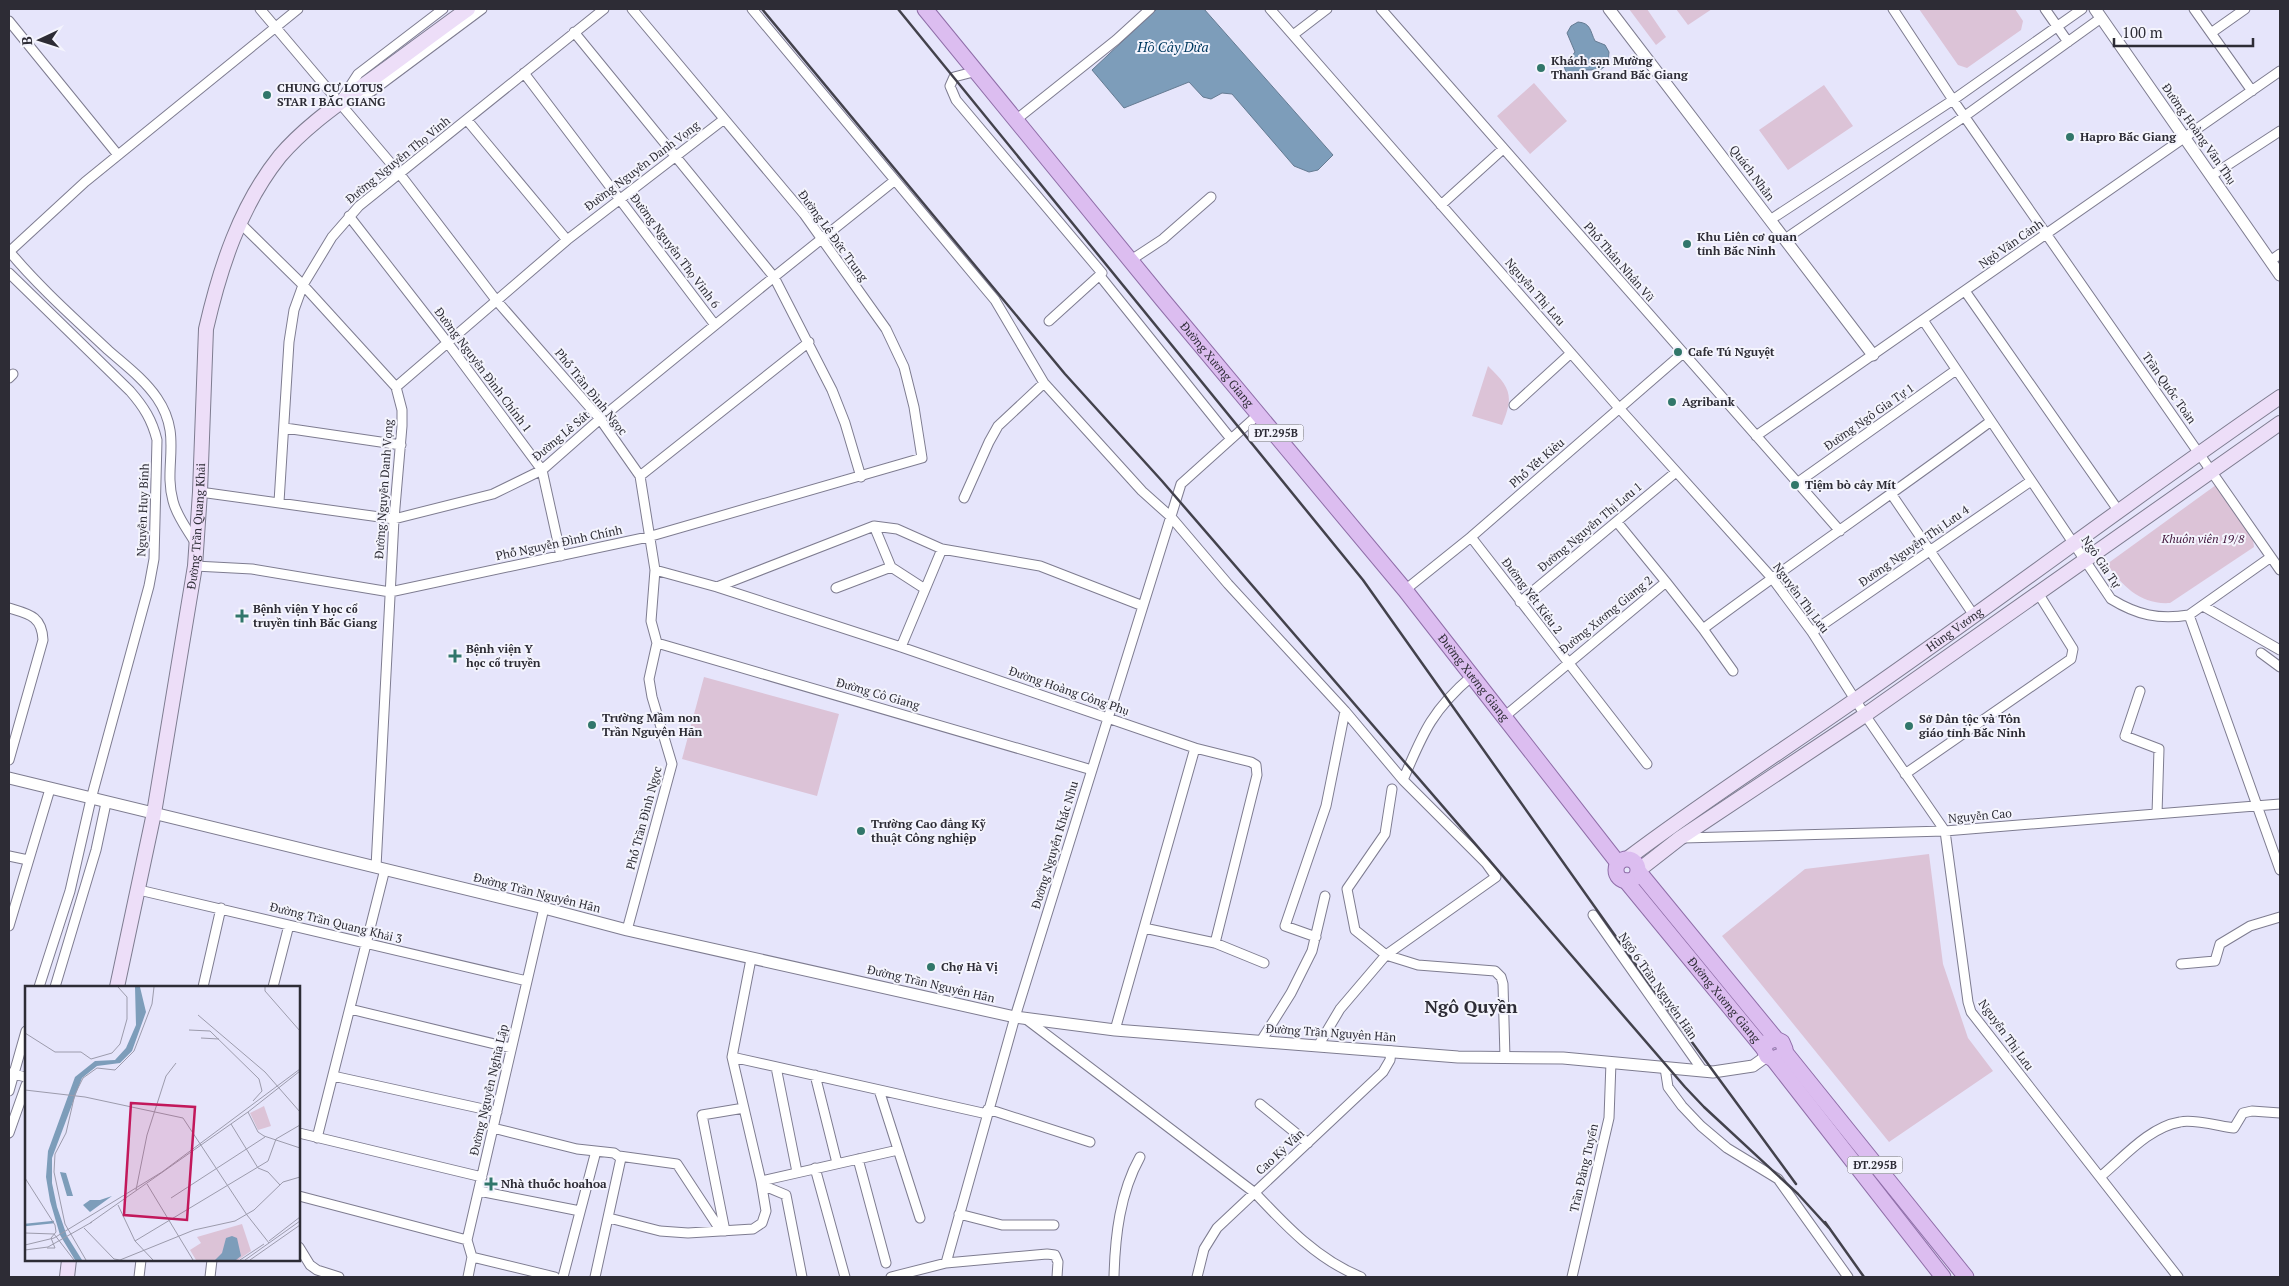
<svg xmlns="http://www.w3.org/2000/svg" width="2289" height="1286" font-family="'PT Serif',serif">
<style>
.green{fill:#dcc3d7}
.water{fill:#7d9dba;stroke:#657b92}
.lines{fill:none;stroke-linecap:round;stroke-linejoin:round}
.minor-casing{stroke:#7e7c90;stroke-width:11}
.tertiary-casing{stroke:#7e7c90;stroke-width:13}
.secondary-casing{stroke:#7e7c90;stroke-width:16}
.primary-casing{stroke:#8f6ea8;stroke-width:17}
.minor{stroke:#fff;stroke-width:9}
.tertiary{stroke:#fff;stroke-width:11}
.secondary{stroke:#eddef8;stroke-width:14}
.primary{stroke:#dcbdf0;stroke-width:15}
.rail{stroke:#43424c;stroke-width:2.5}
.poi-dot{fill:#31766a;stroke:#f4f4fd;stroke-width:2}
.labels{text-anchor:middle;stroke-width:4;stroke-linejoin:round;paint-order:stroke}
.shield{fill:#f4f4fd;stroke:#696871;stroke-width:1}
.shield-label{font-size:11px;font-weight:bold;fill:#2d2c35}
.poi-label{font-size:12px;font-weight:bold;fill:#2d2c35;stroke:#f4f4fd;text-anchor:start}
.street-label{font-size:12px;fill:#2d2c35;stroke:#f4f4fd}
.park-label{font-size:12px;font-style:italic;fill:#41153b;stroke:#f4f4fd}
.water-label{font-size:14px;font-style:italic;fill:#003a60;stroke:#f4f4fd}
.district-label{font-size:18px;font-weight:bold;fill:#2d2c35;stroke:#f4f4fd}
.inset-river{fill:none;stroke:#7d9dba;stroke-width:2.5}
.inset-road{fill:none;stroke:#9c9bac;stroke-width:1}
.view{fill:#c2185b;fill-opacity:0.15;stroke:#c2185b;stroke-width:2.5}
.inset-edge{fill:none;stroke:#2d2c35;stroke-width:2.5}
</style>
<rect width="100%" height="100%" fill="#e6e5fb"/>
<!-- green -->
<path class="green" d="M 1629,9 L 1647,9 L 1666,37 L 1656,45 Z
M 1676,9 L 1712,9 L 1688,25 Z
M 1919,9 L 2015,9 L 2023,21 L 2021,30 L 1967,68 L 1958,65 Z
M 1534,83 L 1567,121 L 1530,154 L 1497,116 Z
M 1824,85 L 1853,126 L 1788,170 L 1759,130 Z
M 1488,366 C 1511,388 1514,396 1502,425 L 1472,416 Z
M 2216,485 L 2253,539 L 2254,547 L 2170,603 C 2141,605 2122,586 2107,564 Z
M 704,677 L 839,714 L 817,796 L 682,759 Z
M 1929,854 L 1943,964 L 1968,1038 L 1993,1071 L 1889,1142 L 1722,936 L 1805,869 Z"/>
<!-- water -->
<path class="water" d="M 1157,9 L 1204,9 L 1333,155 L 1318,170 L 1309,172 L 1294,166 L 1232,94 L 1222,93 L 1211,99 L 1203,97 L 1189,82 L 1124,108 L 1092,70 Z
M 1578,22 C 1591,23 1590,31 1595,41 L 1605,45 L 1609,52 L 1608,64 L 1600,70 L 1586,70 L 1576,77 C 1568,77 1566,73 1564,66 L 1575,52 L 1567,33 L 1571,26 Z"/>
<g class="lines">
<defs>
<path id="minor" d="M 260,9 L 399,173 L 496,300 L 600,419 L 640,476 L 655,570 L 651,621 L 657,643 L 649,679 L 652,697 L 672,764 L 627,930
M 752,9 L 995,300 L 1044,383 L 1142,491 L 1171,517 L 1228,584 L 1345,711 L 1403,780 L 1486,863 L 1496,877 L 1386,955 L 1418,965 L 1495,971 L 1501,977 L 1503,984 L 1505,1058
M 1270,9 L 1619,408 L 1772,578 L 1812,632 L 1865,715 L 1945,831 L 1968,1002 L 1971,1012 L 2178,1277
M 1381,9 L 1840,531
M 1893,9 L 1953,100 L 2280,570
M 2045,9 L 2068,42
M 2194,9 L 2252,91
M 9,21 L 118,155
M 574,32 L 774,277 L 832,390 L 845,423 L 861,477
M 2211,33 L 2245,9
M 1293,35 L 1327,9
M 977,71 L 954,77 L 950,86 L 956,100 L 1102,273 L 1049,321
M 524,73 L 715,325
M 343,97 L 358,74 L 443,9
M 351,99 L 372,91 L 482,9
M 1017,119 L 1116,40 L 1150,9
M 467,120 L 567,240
M 2211,176 L 2280,131
M 1441,205 L 1503,149
M 349,216 L 447,342 L 542,470 L 561,556
M 1770,220 L 1953,100 L 2082,9
M 240,223 L 303,285 L 396,387
M 1785,239 L 1965,116 L 2101,18
M 9,251 C 38,286 75,319 108,350 C 125,365 144,379 157,398 C 183,436 163,465 173,501 C 177,517 188,530 196,544
M 9,252 L 85,182 L 298,9
M 1131,260 L 1163,239 L 1211,197
M 2270,261 L 2280,254
M 9,273 L 130,391 C 144,407 152,420 157,440 L 154,559 L 149,586 L 91,799 L 70,891 L 39,987
M 1100,276 L 1231,439
M 1965,291 L 2118,510
M 1923,320 L 2111,599 C 2137,615 2159,620 2189,615 L 2280,870
M 9,378 L 13,374
M 1514,405 L 1571,353
M 285,428 L 401,445
M 1756,436 L 2280,71
M 640,476 L 809,342
M 1797,483 L 1956,370
M 200,492 L 394,519 L 493,494 L 542,470 L 600,419 L 774,277 L 894,181
M 1892,495 L 1973,614
M 964,498 L 989,442 L 998,426 L 1044,383
M 279,502 L 289,342 L 294,310 L 303,285 L 332,237 L 359,206 L 604,9
M 874,526 L 891,567 L 925,589
M 1471,537 L 1647,764
M 195,566 L 252,569 L 390,592 L 648,537 L 922,458 L 914,407 L 904,367 L 886,329 L 804,214 L 632,9
M 655,570 L 717,587 L 901,647 L 1195,748 L 1115,1030
M 1666,582 L 1703,629 L 1733,671
M 717,587 L 874,526 L 897,529 L 942,549 L 1040,566 L 1143,606
M 836,588 L 891,567
M 1405,590 L 1471,537 L 1683,353
M 1520,602 L 1676,472
M 2203,606 L 2280,650
M 9,608 C 29,614 42,616 43,640 L 9,760
M 2189,615 L 2271,557
M 1703,629 C 1798,558 1896,492 1991,421
M 1812,632 L 2031,481
M 657,643 L 1092,770
M 901,647 L 942,549
M 2261,653 L 2280,667
M 2140,691 L 2125,736 L 2159,749 L 2157,814
M 1504,717 L 1666,582 L 1617,522
M 1195,748 L 1251,762 L 1256,765 L 1257,775 L 1215,943
M 1905,774 L 2071,659 L 2073,649 L 2038,593
M 1403,780 C 1423,733 1432,710 1472,676
M 1683,838 L 1945,831 L 2280,804
M 9,856 L 28,860
M 376,867 L 394,519 L 402,426 L 402,410 L 396,387 L 567,240 L 723,120
M 139,890 L 527,981
M 1593,915 L 1703,1071
M 9,926 L 50,789
M 1144,928 L 1215,943 L 1264,963
M 1316,937 L 1285,926 L 1326,806 L 1345,711
M 2181,964 L 2215,961 L 2220,944 L 2250,926 L 2280,917
M 55,987 L 96,850 L 106,803
M 203,987 L 221,908
M 273,987 L 289,925
M 350,1009 L 511,1048
M 1026,1019 L 1255,1193 C 1286,1226 1318,1260 1361,1277
M 1261,1041 L 1291,993 L 1312,951 L 1325,896
M 1318,1046 L 1340,1009 L 1386,955 L 1355,930 L 1347,889 L 1385,834 L 1392,789
M 732,1057 L 987,1114
M 776,1067 L 797,1172
M 1665,1068 L 1668,1087 L 1682,1106 L 1701,1126 L 1727,1148 L 1778,1179 L 1848,1277
M 9,1073 L 26,1077
M 815,1075 L 837,1163
M 333,1076 L 497,1112
M 879,1090 L 920,1218
M 9,1091 L 26,1031
M 1260,1104 L 1308,1143
M 988,1109 L 1090,1142
M 493,1128 L 577,1149 L 614,1153 L 621,1158 L 595,1277
M 9,1133 L 26,1085
M 299,1133 L 482,1177
M 317,1138 L 385,869
M 619,1156 L 677,1164 L 721,1231
M 858,1159 L 886,1263
M 815,1168 L 845,1277
M 2100,1177 C 2123,1158 2149,1127 2180,1122 C 2193,1119 2219,1126 2234,1128 L 2243,1113 L 2252,1111 L 2280,1113
M 761,1181 L 898,1150
M 762,1185 L 786,1195 L 802,1277
M 479,1191 L 580,1211
M 299,1196 L 467,1240
M 959,1214 L 1002,1225 L 1054,1225
M 609,1218 L 660,1231 L 688,1233 L 753,1229 L 762,1223 L 766,1211 L 761,1181 L 732,1057 L 751,959
M 725,1231 L 702,1115 L 744,1108
M 299,1247 L 310,1265 L 317,1270 L 339,1277
M 472,1257 L 555,1277
M 946,1263 L 1047,1254 L 1055,1255 L 1058,1262 L 1057,1277
M 139,1277 L 141,1260
M 210,1277 L 212,1260
M 468,1277 L 472,1257 L 467,1240 L 544,908
M 563,1277 L 596,1151
M 891,1277 L 946,1263 L 1015,1017 L 1181,484 L 1260,413
M 1114,1277 C 1115,1236 1120,1193 1140,1157
M 1197,1277 L 1204,1249 L 1217,1228 L 1383,1072 L 1390,1060 L 1391,1051
M 1572,1277 L 1609,1118 L 1611,1062"/>
<path id="tertiary" d="M 1609,9 L 1873,355
M 2095,9 L 2280,275
M 9,778 L 544,908 L 627,930 L 1015,1017 L 1115,1030 L 1458,1057 L 1563,1058 L 1713,1072 L 1753,1066 L 1767,1056"/>
<g id="secondary">
<path id="s1" d="M 1627,859 C 1701,803 1779,753 1855,700 C 1998,601 2137,495 2280,397"/>
<path d="M 1639,870 L 1680,838 L 1865,715 L 2280,423"/>
<path id="s2" d="M 117,987 L 154,813 L 195,566 L 200,492 L 206,329 C 220,268 240,206 280,156 C 304,128 334,107 364,85 C 399,60 433,34 468,9"/>
<path d="M 67,1277 L 69,1260"/>
</g>
<g id="primary">
<path id="s3" d="M 925,9 L 1162,299 L 1405,590 L 1618,863"/>
<circle cx="1627" cy="870" r="11"/>
<path d="M 1639,872 L 1776,1039 L 1782,1042 L 1785,1049 L 1783,1055 L 1773,1059 L 1767,1056 L 1764,1049 L 1767,1042 L 1776,1039"/>
<path id="s4" d="M 1626,881 L 1764,1049"/>
<path d="M 1785,1052 L 1966,1277"/>
<path d="M 1773,1059 L 1943,1277"/>
</g>
</defs>
<!-- minor casing -->
<use href="#minor" class="minor-casing"/>
<!-- tertiary casing -->
<use href="#tertiary" class="tertiary-casing"/>
<!-- secondary casing -->
<use href="#secondary" class="secondary-casing"/>
<!-- primary casing -->
<use href="#primary" class="primary-casing"/>
<!-- minor -->
<use href="#minor" class="minor"/>
<!-- tertiary -->
<use href="#tertiary" class="tertiary"/>
<!-- secondary -->
<use href="#secondary" class="secondary"/>
<!-- primary -->
<use href="#primary" class="primary"/>
<!-- rail -->
<path class="rail" d="M 762,9 L 1065,374 L 1162,481 L 1685,1087 L 1704,1107 L 1798,1194 L 1829,1228
M 898,9 L 1363,580 L 1653,989 L 1796,1184
M 1825,1222 L 1864,1277"/>
</g>
<!-- markers -->
<g class="poi-dot">
<circle cx="1541" cy="68" r="5"/>
<circle cx="267" cy="95" r="5"/>
<circle cx="2070" cy="137" r="5"/>
<circle cx="1687" cy="244" r="5"/>
<circle cx="1678" cy="352" r="5"/>
<circle cx="1672" cy="402" r="5"/>
<circle cx="1795" cy="485" r="5"/>
<path d="M239.5 608.5h5v5h5v5h-5v5h-5v-5h-5v-5h5z"/>
<path d="M452.5 648.5h5v5h5v5h-5v5h-5v-5h-5v-5h5z"/>
<circle cx="592" cy="725" r="5"/>
<circle cx="1909" cy="726" r="5"/>
<circle cx="861" cy="831" r="5"/>
<circle cx="931" cy="967" r="5"/>
<path d="M488.5 1176.5h5v5h5v5h-5v5h-5v-5h-5v-5h5z"/>
</g>
<g class="labels">
<!-- shield labels -->
<g class="shield">
<rect x="1248.5" y="424.5" width="55" height="17" rx="4"/>
<rect x="1847.5" y="1156.5" width="55" height="17" rx="4"/>
</g>
<g class="shield-label">
<text x="1276" y="437">ĐT.295B</text>
<text x="1875" y="1169">ĐT.295B</text>
</g>
<!-- poi labels -->
<g class="poi-label">
<text x="1551" y="65">Khách sạn Mường<tspan x="1551" dy="14">Thanh Grand Bắc Giang</tspan></text>
<text x="277" y="92">CHUNG CƯ LOTUS<tspan x="277" dy="14">STAR I BẮC GIANG</tspan></text>
<text x="2080" y="141">Hapro Bắc Giang</text>
<text x="1697" y="241">Khu Liên cơ quan<tspan x="1697" dy="14">tỉnh Bắc Ninh</tspan></text>
<text x="1688" y="356">Cafe Tú Nguyệt</text>
<text x="1682" y="406">Agribank</text>
<text x="1805" y="489">Tiệm bò cây Mít</text>
<text x="253" y="613">Bệnh viện Y học cổ<tspan x="253" dy="14">truyền tỉnh Bắc Giang</tspan></text>
<text x="466" y="653">Bệnh viện Y<tspan x="466" dy="14">học cổ truyền</tspan></text>
<text x="602" y="722">Trường Mầm non<tspan x="602" dy="14">Trần Nguyên Hãn</tspan></text>
<text x="1919" y="723">Sở Dân tộc và Tôn<tspan x="1919" dy="14">giáo tỉnh Bắc Ninh</tspan></text>
<text x="871" y="828">Trường Cao đẳng Kỹ<tspan x="871" dy="14">thuật Công nghiệp</tspan></text>
<text x="941" y="971">Chợ Hà Vị</text>
<text x="501" y="1188">Nhà thuốc hoahoa</text>
</g>
<!-- street labels -->
<g class="street-label">
<text transform="translate(2199 134) rotate(55)" y="4">Đường Hoàng Văn Thụ</text>
<text transform="translate(398 160) rotate(-39)" y="4">Đường Nguyễn Thọ Vinh</text>
<text transform="translate(642 166) rotate(-37)" y="4">Đường Nguyễn Danh Vọng</text>
<text transform="translate(1752 173) rotate(53)" y="4">Quách Nhẫn</text>
<text transform="translate(833 236) rotate(54)" y="4">Đường Lê Đức Trung</text>
<text transform="translate(2011 244) rotate(-35)" y="4">Ngô Văn Cảnh</text>
<text transform="translate(675 251) rotate(53)" y="4">Đường Nguyễn Thọ Vinh 6</text>
<text transform="translate(1619 262) rotate(49)" y="4">Phố Thân Nhân Vũ</text>
<text transform="translate(1535 292) rotate(49)" y="4">Nguyễn Thị Lưu</text>
<text dy="4" stroke="none"><textPath href="#s3" startOffset="460">Đường Xương Giang</textPath></text>
<text transform="translate(483 370) rotate(53)" y="4">Đường Nguyễn Đình Chính 1</text>
<text transform="translate(2169 388) rotate(55)" y="4">Trần Quốc Toản</text>
<text transform="translate(591 392) rotate(51)" y="4">Phố Trần Đình Ngọc</text>
<text transform="translate(1869 417) rotate(-35)" y="4">Đường Ngô Gia Tự 1</text>
<text transform="translate(561 436) rotate(-40)" y="4">Đường Lê Sát</text>
<text transform="translate(1537 463) rotate(-41)" y="4">Phố Yết Kiêu</text>
<text transform="translate(384 489) rotate(-86)" y="4">Đường Nguyễn Danh Vọng</text>
<text transform="translate(143 510) rotate(-88)" y="4">Nguyễn Huy Bính</text>
<text dy="4" stroke="none"><textPath href="#s2" startOffset="468">Đường Trần Quang Khải</textPath></text>
<text transform="translate(1590 527) rotate(-40)" y="4">Đường Nguyễn Thị Lưu 1</text>
<text transform="translate(559 543) rotate(-12)" y="4">Phố Nguyễn Đình Chính</text>
<text transform="translate(1914 546) rotate(-35)" y="4">Đường Nguyễn Thị Lưu 4</text>
<text transform="translate(2101 562) rotate(56)" y="4">Ngô Gia Tự</text>
<text transform="translate(1532 596) rotate(53)" y="4">Đường Yết Kiêu 2</text>
<text transform="translate(1801 598) rotate(53)" y="4">Nguyễn Thị Lưu</text>
<text transform="translate(1606 615) rotate(-39)" y="4">Đường Xương Giang 2</text>
<text dy="4" stroke="none"><textPath href="#s1" startOffset="400">Hùng Vương</textPath></text>
<text dy="4" stroke="none"><textPath href="#s3" startOffset="865">Đường Xương Giang</textPath></text>
<text transform="translate(1069 691) rotate(19)" y="4">Đường Hoàng Công Phụ</text>
<text transform="translate(878 694) rotate(16)" y="4">Đường Cô Giang</text>
<text transform="translate(1980 816) rotate(-5)" y="4">Nguyễn Cao</text>
<text transform="translate(644 818) rotate(-75)" y="4">Phố Trần Đình Ngọc</text>
<text transform="translate(1055 845) rotate(-73)" y="4">Đường Nguyễn Khắc Nhu</text>
<text transform="translate(537 893) rotate(14)" y="4">Đường Trần Nguyên Hãn</text>
<text transform="translate(336 923) rotate(14)" y="4">Đường Trần Quang Khải 3</text>
<text transform="translate(931 984) rotate(13)" y="4">Đường Trần Nguyên Hãn</text>
<text transform="translate(1658 986) rotate(55)" y="4">Ngõ 6 Trần Nguyên Hãn</text>
<text dy="4" stroke="none"><textPath href="#s4" startOffset="154">Đường Xương Giang</textPath></text>
<text transform="translate(1331 1033) rotate(4)" y="4">Đường Trần Nguyên Hãn</text>
<text transform="translate(2006 1035) rotate(54)" y="4">Nguyễn Thị Lưu</text>
<text transform="translate(489 1090) rotate(-77)" y="4">Đường Nguyễn Nghĩa Lập</text>
<text transform="translate(1280 1152) rotate(-43)" y="4">Cao Kỳ Vân</text>
<text transform="translate(1584 1168) rotate(-77)" y="4">Trần Đăng Tuyển</text>
</g>
<!-- park labels -->
<g class="park-label">
<text x="2203" y="543">Khuôn viên 19/8</text>
</g>
<!-- water labels -->
<g class="water-label">
<text x="1173" y="52">Hồ Cây Dừa</text>
</g>
<!-- district labels -->
<g class="district-label">
<text x="1471" y="1013">Ngô Quyền</text>
</g>
</g>
<!-- overview -->
<g transform="translate(25 986)">
<rect width="275" height="275" fill="#e6e5fb"/>
<path d="M 239,120 L 246,140 L 233,144 L 225,127 ZM 217,238 L 226,265 L 213,274 L 171,274 L 165,264 L 176,257 L 172,251 Z" fill="#dcc3d7"/>
<path d="M 110,1 L 115,1 L 121,26 L 107,65 L 95,77 L 72,80 L 57,92 L 27,172 L 27,197 L 32,221 L 42,250 L 57,274 L 50,274 L 35,249 L 25,215 L 21,191 L 23,165 L 50,91 L 70,75 L 90,74 L 101,62 L 111,39 ZM 35,186 L 41,187 L 48,210 L 42,210 ZM 87,210 L 65,226 L 58,219 L 65,214 L 75,214 ZM 207,250 L 212,252 L 216,270 L 211,274 L 190,274 L 197,267 L 201,252 Z" fill="#7d9dba"/>
<path class="inset-river" d="M 0,239 L 29,236"/>
<path class="inset-road" d="M 240,1 L 240,5 L 275,45M 173,29 L 240,86 L 254,102M 164,44 L 185,45 L 234,93 L 237,105 L 228,115M 0,47 L 30,66 L 56,66 L 66,73 L 87,67 L 95,58 L 102,33 L 102,11 L 93,1M 176,52 L 194,53M 254,102 L 275,126M 0,104 L 60,111 L 158,132 L 222,229M 223,126 L 233,146 L 239,150 L 275,162M 206,138 L 233,182 L 243,186 L 255,199M 0,192 L 30,239 L 31,246 L 26,252 L 30,262 L 22,262M 122,198 L 168,274M 111,204 L 122,149 L 141,90 L 151,77M 146,212 L 240,151M 93,219 L 110,255 L 128,274M 222,229 L 244,257M 65,237 L 223,126 L 275,85M 59,242 L 89,273 L 95,274 L 169,244 L 210,235 L 229,224 L 258,196 L 275,191M 0,247 L 29,248 L 49,274M 110,255 L 243,175 L 251,153 L 275,139M 244,255 L 275,231M 0,259 L 29,252 L 137,186 L 275,83M 0,264 L 23,261 L 67,236M 61,274 L 40,238 L 29,186 L 30,168 L 41,147 L 50,108 L 58,92 L 72,82 L 90,84 L 109,65 L 127,18 L 129,1M 215,274 L 239,258M 220,274 L 275,235M 225,274 L 275,239"/>
<path class="view" d="M 106,117 L 170,121 L 162,234 L 99,229 Z"/>
<rect width="275" height="275" class="inset-edge"/>
</g>
<!-- border -->
<rect width="2289" height="1286" fill="none" stroke="#2d2c35" stroke-width="20"/>
<!-- north arrow -->
<g transform="translate(40 40) rotate(266)" stroke="#f4f4fd" stroke-width="4" paint-order="stroke">
<path d="M0-4L9 19L0 12L-9 19Z" fill="#2d2c35"/>
<text y="-8" font-size="14" font-weight="bold" text-anchor="middle" fill="#2d2c35">B</text>
</g>
<!-- scale -->
<path d="M2114 38v8h139v-8" fill="none" stroke="#2d2c35" stroke-width="2.5"/>
<text x="2122" y="38" font-size="15" fill="#2d2c35" stroke="#f4f4fd" stroke-width="4" paint-order="stroke">100 m</text>
</svg>
